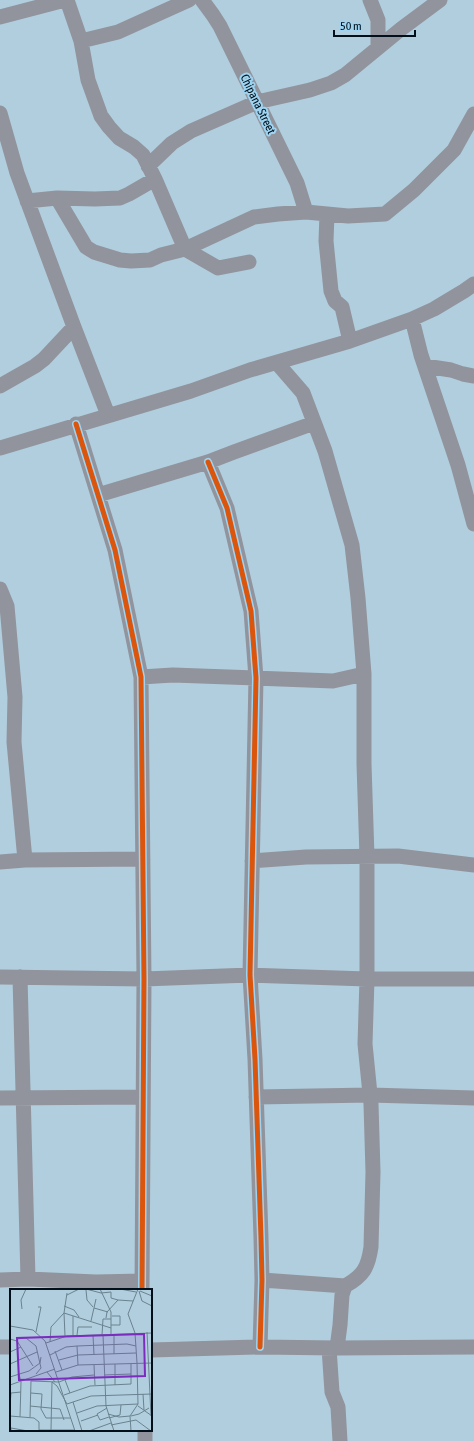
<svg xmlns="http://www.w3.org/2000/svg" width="474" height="1441" font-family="'Asap Condensed',sans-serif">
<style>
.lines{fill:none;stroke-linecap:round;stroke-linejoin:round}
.minor{stroke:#91949d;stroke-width:15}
.cycleway-casing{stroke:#9ed4f1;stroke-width:8}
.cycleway{stroke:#dc550d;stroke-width:5}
.labels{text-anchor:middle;stroke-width:4;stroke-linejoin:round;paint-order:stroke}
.street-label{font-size:12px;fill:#000f19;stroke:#9ed4f1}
.inset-road{fill:none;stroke:#6a828f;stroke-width:1}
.view{fill:#7b2cbf;fill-opacity:0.15;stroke:#7b2cbf;stroke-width:2}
.inset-edge{fill:none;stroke:#000f19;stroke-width:2}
</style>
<rect width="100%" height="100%" fill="#b1cede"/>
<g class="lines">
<!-- minor -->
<path class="minor" d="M 67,0 L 81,41 L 88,80 L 101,116 L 109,127 L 119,138 L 134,147 L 143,155 L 155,179 L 185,249 L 218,268 L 249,262
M 202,0 L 213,15 L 220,26 L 297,183 L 306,212
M 370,0 L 378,20 L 378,47
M 0,17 L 65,0
M 81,41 L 118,32 L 189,0
M 0,113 L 17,173 L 74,327 L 108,415
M 148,166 L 172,143 L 191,131 L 257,102 L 310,90 L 331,83 L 345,75 L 401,29 L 440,0
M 57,198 L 86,247 L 94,252 L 120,260 L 131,261 L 150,260 L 161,255 L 185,249 L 254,217 L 278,214 L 306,212 L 348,216 L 385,214 L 414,190 L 454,150 L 474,114
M 27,201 L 57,198 L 95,199 L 120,198 L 129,194 L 155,179
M 327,214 L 326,241 L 331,291 L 335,301 L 342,307 L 350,341
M 412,319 L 421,355 L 458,465 L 474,524
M 425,366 L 451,370 L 463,374 L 474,376
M 0,386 L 35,366 L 44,359 L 74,327
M 76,424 L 115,550 L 141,677 L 144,979 L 142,1290
M 0,448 L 191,391 L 250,370 L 350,341 L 412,319 L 434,309 L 464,291 L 474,284
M 208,462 L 227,508 L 251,611 L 256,678 L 250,975 L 255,1059 L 261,1238 L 262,1280 L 260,1347
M 98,495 L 208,462 L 234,452 L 314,423
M 0,589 L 7,606 L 15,697 L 14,742 L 25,860
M 141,677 L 173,675 L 333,681 L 364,674 L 358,598 L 352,545 L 325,451 L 303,393 L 277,363
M 252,861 L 306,857 L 398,856 L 474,865
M 0,862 L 25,860 L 143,859
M 0,977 L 144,979 L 250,975 L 367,979 L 474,979
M 20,977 L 28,1279
M 256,1097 L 370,1095 L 474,1098
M 0,1098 L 143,1097
M 0,1280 L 28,1279 L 96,1282 L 142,1281
M 262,1280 L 345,1286
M 0,1347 L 11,1347
M 329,1348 L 332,1392 L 338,1407 L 340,1441
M 337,1348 L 340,1325 L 342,1295 L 345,1286 C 363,1276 368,1268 371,1247 L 373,1172 L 371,1104 L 365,1044 L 367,979 L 367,857 L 364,764 L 364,674
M 151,1350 L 260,1347 L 337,1348 L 474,1347
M 145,1430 L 145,1441"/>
<defs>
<path id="cycleway" d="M 76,424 L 115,550 L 141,677 L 144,979 L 142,1290
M 208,462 L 227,508 L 251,611 L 256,678 L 250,975 L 255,1059 L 261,1238 L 262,1280 L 260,1347"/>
</defs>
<!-- cycleway casing -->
<use href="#cycleway" class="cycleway-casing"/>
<!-- cycleway -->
<use href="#cycleway" class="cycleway"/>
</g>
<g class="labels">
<!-- street labels -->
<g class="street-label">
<text transform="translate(258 104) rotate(64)" y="4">Chipana Street</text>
</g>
</g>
<!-- overview -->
<g transform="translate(10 1289)">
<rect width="142" height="142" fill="#b1cede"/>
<path class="inset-road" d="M 76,0 L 91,4 L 101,3 L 101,9 L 108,11M 90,0 L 101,23 L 101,39M 110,0 L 126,3M 76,1 L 77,11 L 83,18M 129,2 L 132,12 L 142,17M 130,2 L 142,7M 57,6 L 69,0M 54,17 L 64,21 L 69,28M 84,19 L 98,23M 12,20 L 11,11 L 16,0M 96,29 L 97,23 L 108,11 L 123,12M 81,32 L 86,10M 101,36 L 110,36 L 110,27 L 102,27M 0,37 L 23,41 L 35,52 L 65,142M 26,43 L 31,18 L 28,18M 137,43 L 141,127M 104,45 L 104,65M 67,46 L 68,38 L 82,38M 83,46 L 84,66M 92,46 L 93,30 L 101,30M 93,46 L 96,117 L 104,142M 55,47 L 54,24 L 57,4M 63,47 L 63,27M 0,50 L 7,52 L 23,77M 6,50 L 16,49 L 26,57 L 31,79 L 26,85M 40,53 L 41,38 L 54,24 L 101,39 L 101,45M 36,54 L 57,47 L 142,44M 67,57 L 117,55 L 126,57M 45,62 L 52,81M 0,63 L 11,58M 40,66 L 56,58 L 67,57 L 68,76M 49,71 L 68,66 L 126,64M 0,75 L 27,63M 105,75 L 105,96M 84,76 L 85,96M 37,83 L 45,93M 46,83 L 68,76 L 142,74M 9,85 L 11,93 L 10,128M 94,86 L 121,85M 0,88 L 19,82 L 30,74 L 31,68M 55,91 L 60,104M 21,92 L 49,93 L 62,88 L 84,86M 42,93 L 47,97 L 57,115 L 81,107 L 142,105M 0,96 L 45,80M 21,104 L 32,105 L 31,120 L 36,129 L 61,129M 133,105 L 134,121M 54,106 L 80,97 L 121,95 L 121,75M 63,113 L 72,142M 0,116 L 1,104 L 11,103M 20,117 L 50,120 L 54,131M 128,117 L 142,127M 97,119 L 87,125 L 90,131 L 99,128M 67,124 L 87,117 L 128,115M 98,125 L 109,128 L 120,127M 0,127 L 24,129 L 29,133 L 29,142M 121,127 L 129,125 L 139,119M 20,128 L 21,92M 99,129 L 110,126 L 111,116M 71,132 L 88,126M 101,136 L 126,131 L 141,142M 29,141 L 65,141M 41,141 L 42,93M 1,142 L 1,139 L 18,142M 79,142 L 101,134M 121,142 L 120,127 L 128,115 L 127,74 L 125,44 L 118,25 L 128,0"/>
<path class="view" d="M 134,45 L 135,87 L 9,91 L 7,49 Z"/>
<rect width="142" height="142" class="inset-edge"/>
</g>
<!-- scale -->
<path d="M334 30v6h81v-6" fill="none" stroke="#000f19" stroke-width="2"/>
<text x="340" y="30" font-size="12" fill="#000f19" stroke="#9ed4f1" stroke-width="3" paint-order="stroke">50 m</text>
</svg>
